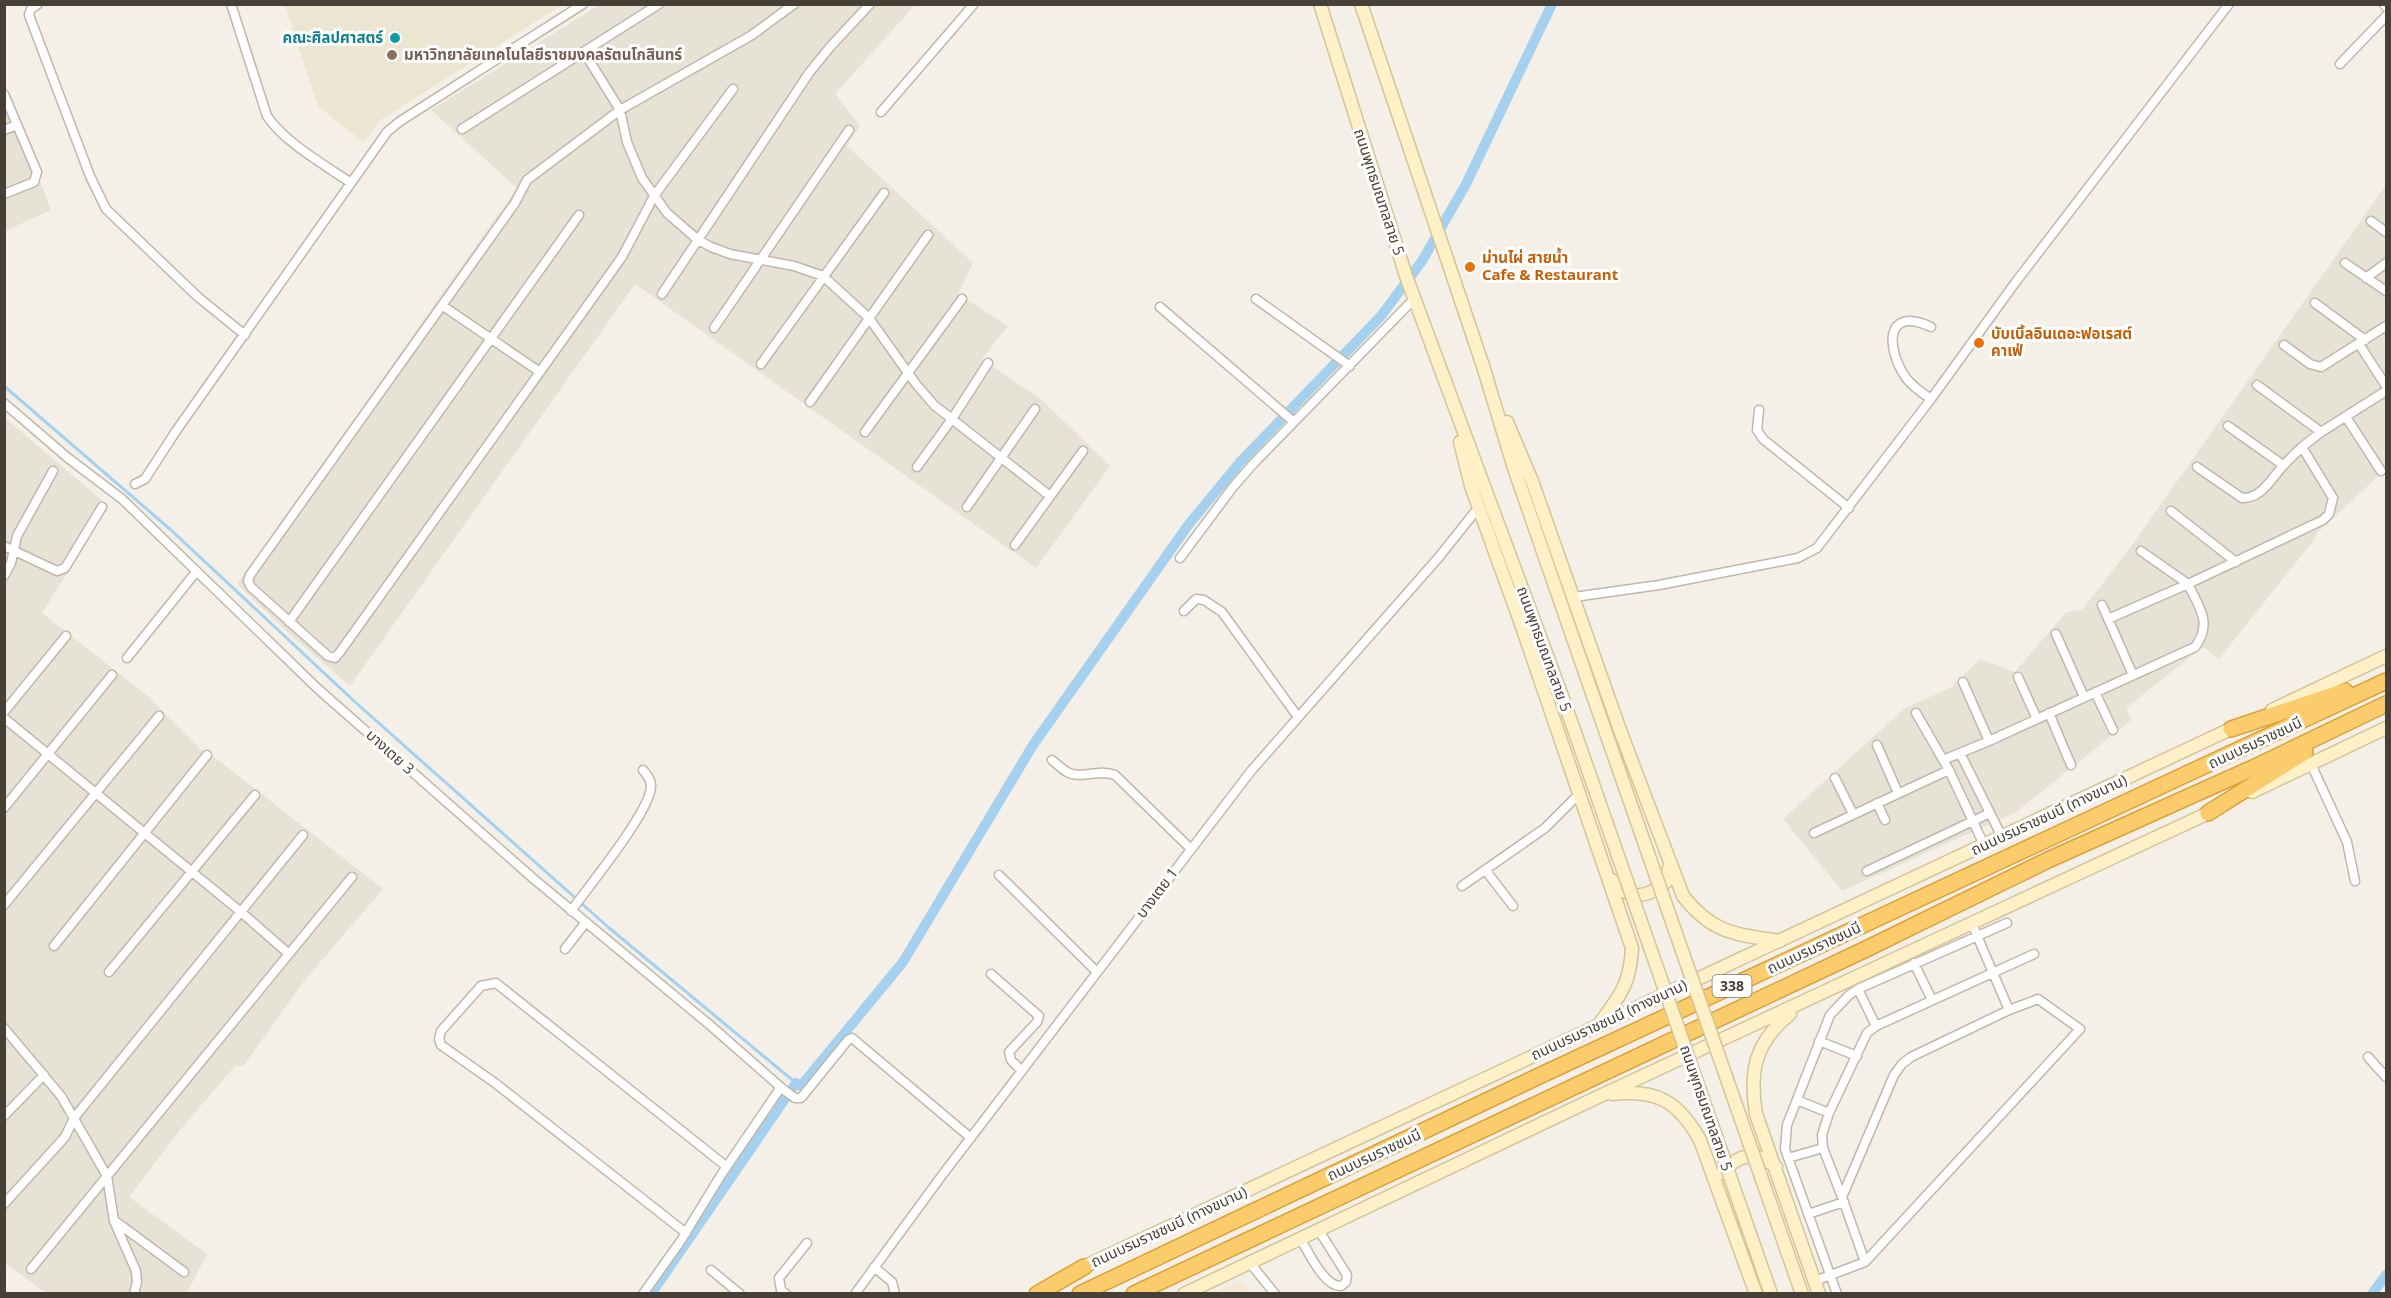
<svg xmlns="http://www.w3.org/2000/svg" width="2391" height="1298" font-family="'Open Sans','Noto Sans Thai',sans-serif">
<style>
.residential{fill:#e7e2d6}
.commercial{fill:#f5e7d3}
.education{fill:#ece5d2}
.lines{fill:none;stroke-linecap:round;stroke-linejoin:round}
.stream{stroke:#a5d1ef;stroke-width:3}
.canal{stroke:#a5d1ef;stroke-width:10}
.street-casing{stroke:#bfb8aa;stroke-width:11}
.secondary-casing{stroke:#d3c498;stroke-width:15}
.highway-casing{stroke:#dba13a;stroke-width:18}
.street{stroke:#fff;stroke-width:8}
.secondary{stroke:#fef1c7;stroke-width:12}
.highway{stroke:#fbcc6b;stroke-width:15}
.secondary-bridge-casing{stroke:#d3c498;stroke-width:15;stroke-linecap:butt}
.secondary-bridge{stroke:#fef1c7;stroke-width:12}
.culture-dot{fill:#0f9aa8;stroke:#fff;stroke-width:2}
.education-dot{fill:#8d6e63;stroke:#fff;stroke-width:2}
.food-dot{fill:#e8710a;stroke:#fff;stroke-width:2}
.labels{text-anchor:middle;stroke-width:6;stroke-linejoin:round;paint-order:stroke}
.shield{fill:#fff;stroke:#7e7972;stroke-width:1.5}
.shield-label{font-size:14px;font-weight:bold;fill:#474036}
.culture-label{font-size:15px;font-weight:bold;fill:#0d838f;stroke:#fff;text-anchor:end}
.education-label{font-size:15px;font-weight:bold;fill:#785e54;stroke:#fff;text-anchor:start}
.street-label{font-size:15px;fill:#474036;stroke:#fff}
.food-label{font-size:15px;font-weight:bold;fill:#c56008;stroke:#fff;text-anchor:start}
</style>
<rect width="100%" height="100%" fill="#f4f0e8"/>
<!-- residential -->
<path class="residential" d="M 599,5 L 915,5 L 835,94 L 860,126 L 847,146 L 973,263 L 958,294 L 1008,326 L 982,359 L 1043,401 L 1110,466 L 1036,568 L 635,284 L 350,686 L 283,628 L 237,584 L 517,188 L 431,110 Z
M 4,85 L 51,210 L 5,231 L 4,231 Z
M 2386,185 L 2386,469 L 2317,533 L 2314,540 L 2219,659 L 2203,647 L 2126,708 L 2131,720 L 2016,812 L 1842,891 L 1783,819 L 1905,708 L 1950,688 L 1980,659 L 2015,672 L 2065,613 L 2083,609 L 2132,545 Z
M 5,418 L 109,506 L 42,613 L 149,697 L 201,750 L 213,756 L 383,889 L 304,981 L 244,1065 L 235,1066 L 180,1130 L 129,1197 L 207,1254 L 187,1293 L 46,1293 L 5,1263 Z"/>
<!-- commercial -->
<path class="commercial" d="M 1241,1280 L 1251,1293 L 1213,1293 Z"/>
<!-- education -->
<path class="education" d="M 285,5 L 285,4 L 562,5 L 379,121 L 364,143 L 318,106 Z"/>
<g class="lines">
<!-- stream -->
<path class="stream" d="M 4,386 L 171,530 L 354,701 L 608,927 L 796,1083"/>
<!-- canal -->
<path class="canal" d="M 651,1294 L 796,1083 L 801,1086 L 903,962 L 1033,745 L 1189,524 L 1241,461 L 1381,316 L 1422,261 L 1466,184 L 1552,4
M 2372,1294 L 2386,1275"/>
<defs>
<path id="street" d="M 38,4 L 31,9 L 29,15 L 90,176 L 106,209 L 198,297 L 245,335
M 231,4 L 267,116 C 284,142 325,165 351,183
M 2384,4 L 2386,7
M 584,52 L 620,110 L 627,142 L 642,178 L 667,213 L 698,240 L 711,247 L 730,254 L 794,266 L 823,276 L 869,318 L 916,384 L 934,405 L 1050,496
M 2340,64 L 2386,16
M 733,89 L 654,196 L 622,257 L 340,652 L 335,658 L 328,656 L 251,587 L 248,581 L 250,575 L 515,203 L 527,180 L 620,110 L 752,35 L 794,4
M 4,94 L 37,172 L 34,182 L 4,194
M 881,112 L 974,4
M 462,129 L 659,4
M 4,130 L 17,125
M 2371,221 L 2386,232
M 2345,263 L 2386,291
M 2366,278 L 2386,263
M 662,294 L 809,73 L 830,47 L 870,4
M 1256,299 L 1350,366
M 2315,303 L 2365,340
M 443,306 L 540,372
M 1160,307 L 1294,422
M 714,328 L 849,130
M 2359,344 L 2386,386
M 2284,345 L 2310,364 L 2321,367 L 2386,326
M 761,364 L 884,193
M 2257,385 L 2321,432
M 1931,399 C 1922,393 1913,387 1906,378 C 1886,349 1884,305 1931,327
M 810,402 L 928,235
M 4,403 L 68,458 L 122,499 L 317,688 L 535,880 L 711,1026 L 784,1090 L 795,1098 L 801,1098 L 848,1040 L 852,1038 L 971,1138
M 1759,410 L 1757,430 L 1763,439 L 1849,508
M 2346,417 L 2381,471
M 2228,426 L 2283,465
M 865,432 L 962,299
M 917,467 L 952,419 L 988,363
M 2197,467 L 2242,498 C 2262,499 2272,477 2284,465 C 2289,459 2296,453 2302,447
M 135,484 L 145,479 L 176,431 L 387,132 L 399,122 L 583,4
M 967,507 L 1035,409
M 2171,511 L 2236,562
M 1015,545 L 1083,451
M 4,546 L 57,571 L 65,568 L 102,507
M 2141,551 L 2188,584
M 1180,558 L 1233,487 L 1254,463 L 1415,298
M 4,576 L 11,563 L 17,536 L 53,471
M 1574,597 L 1659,585 L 1798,558 L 1817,548 L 1931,399 L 2015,283 L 2229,4
M 2102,605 L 2133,675
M 1184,611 L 1196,599 L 1204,600 L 1222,612 L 1298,717
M 2108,619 L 2188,584
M 289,622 L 579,215
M 2056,634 L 2084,697
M 127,658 L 196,572
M 2018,677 L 2037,719
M 1963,682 L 1989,741
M 2095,692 L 2113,730
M 4,712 L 66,636
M 1916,713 L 1949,770 L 1984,845
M 2049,713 L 2071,765
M 4,718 L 241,912 L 289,954
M 1877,745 L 1898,793
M 1960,753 L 2002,837
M 1052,760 C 1057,764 1062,769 1067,772 C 1082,780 1099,768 1115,775 L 1191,849
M 1943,760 L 1989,741 L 2195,647 C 2213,623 2199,607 2188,584 L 2323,520 L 2329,514 L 2333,498 L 2302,447 L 2321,432 L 2386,391
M 2311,764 L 2347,842 L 2355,881
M 1835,778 L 1853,814
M 1877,803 L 1885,820
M 4,808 L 112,675
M 1814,833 L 1949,770
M 1486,871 L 1513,906
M 1867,871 L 1990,813
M 999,875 L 1097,972
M 1462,886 L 1545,828 L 1580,793
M 4,905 L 159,716
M 571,911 C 588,887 651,811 651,786 C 651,779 647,775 643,770
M 1972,924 L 2009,1010
M 54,946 L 207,755
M 565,949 L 586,922
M 1914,963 L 1932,1000
M 109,972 L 255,795
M 991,974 L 1039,1016 L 1037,1022 L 1009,1052 L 1011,1060 L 1022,1071
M 1858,989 L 1876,1026
M 4,1028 L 61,1096 L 107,1176 L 114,1221 L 136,1271 L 137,1282 L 134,1294
M 1819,1041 L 1857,1056
M 2368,1057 L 2386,1077
M 1797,1100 L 1829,1113
M 4,1116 L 44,1075
M 1788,1158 L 1823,1148
M 1842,1197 L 1823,1148 L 1822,1135 L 1829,1113 L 1867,1033 L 1876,1026 L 2034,954
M 4,1204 L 65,1137 L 74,1118 L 303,835
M 1808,1214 L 1844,1202
M 115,1221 L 184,1272
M 686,1233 L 495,1083 L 441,1045 L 439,1039 L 441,1031 L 481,986 L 496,983 L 727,1167
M 1300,1238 C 1308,1251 1324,1287 1341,1286 L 1346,1282 L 1347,1275 L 1318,1229
M 1250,1263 L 1275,1294
M 874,1267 L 892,1282 L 895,1294
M 31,1269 L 352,877
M 711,1270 L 740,1294
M 1815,1281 L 1865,1262 L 2080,1029 L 2038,999 L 2009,1010 L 1911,1057 L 1902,1064 L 1894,1075 L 1842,1197 L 1865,1262
M 643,1294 L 680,1242 L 721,1175 L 781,1087
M 786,1294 L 781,1290 L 779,1278 L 807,1243
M 855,1294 L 943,1174 L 1251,771 L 1439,557 L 1478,508
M 1837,1294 L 1785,1149 L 1787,1125 L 1830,1015 L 1849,995 L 1858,989 L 2007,923"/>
<path id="secondary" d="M 1320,4 L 1406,276 L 1565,704
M 1361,4 L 1483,366 L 1514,468 L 1592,693
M 1507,422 L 1532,481 L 1621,733 L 1683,896 C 1713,934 1735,934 1780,941
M 1460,442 L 1471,486 L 1520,621 L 1632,948 C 1630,985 1620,995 1600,1023
M 2272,710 L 2386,656
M 2252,792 L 2386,728
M 1612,880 C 1629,902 1648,898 1667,881 L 1669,868
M 1790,1014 C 1755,1042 1749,1071 1756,1114 L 1819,1294
M 1612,1094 C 1657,1089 1678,1101 1700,1140 L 1756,1294
M 1722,1173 C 1738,1154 1756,1150 1776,1167
M 1077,1270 L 2237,726
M 1184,1294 L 1600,1096 L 2215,810"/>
<path id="highway" d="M 2231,729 L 2345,691
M 2208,813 L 2305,752
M 1037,1294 L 1084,1267
M 1080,1294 L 1537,1077 L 2386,681
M 1134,1294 L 1862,951 L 2048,860 L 2255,767 L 2386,704"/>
</defs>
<!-- street casing -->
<use href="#street" class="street-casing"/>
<!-- secondary casing -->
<use href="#secondary" class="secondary-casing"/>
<!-- highway casing -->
<use href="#highway" class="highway-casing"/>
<!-- street -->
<use href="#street" class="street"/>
<!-- secondary -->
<use href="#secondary" class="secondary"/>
<!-- highway -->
<use href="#highway" class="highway"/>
<defs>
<path id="secondary-bridge" d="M 1592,693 L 1802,1294
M 1565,704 L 1771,1294"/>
</defs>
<!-- secondary-bridge casing -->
<use href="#secondary-bridge" class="secondary-bridge-casing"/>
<!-- secondary-bridge -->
<use href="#secondary-bridge" class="secondary-bridge"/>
</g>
<!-- markers -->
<circle class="culture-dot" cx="395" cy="38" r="6"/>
<circle class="education-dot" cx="392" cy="55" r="6"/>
<g class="food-dot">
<circle cx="1470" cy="267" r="6"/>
<circle cx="1979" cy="343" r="6"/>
</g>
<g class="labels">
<!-- shield labels -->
<rect class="shield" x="1712.5" y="975" width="39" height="22" rx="4.5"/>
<g class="shield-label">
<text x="1732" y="991">338</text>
</g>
<!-- culture labels -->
<g class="culture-label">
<text x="383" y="43">คณะศิลปศาสตร์</text>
</g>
<!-- education labels -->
<g class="education-label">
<text x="404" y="60">มหาวิทยาลัยเทคโนโลยีราชมงคลรัตนโกสินทร์</text>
</g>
<!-- street labels -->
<g class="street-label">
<text transform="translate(1379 192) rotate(72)" y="5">ถนนพุทธมณฑลสาย 5</text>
<text transform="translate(1544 649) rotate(70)" y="5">ถนนพุทธมณฑลสาย 5</text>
<text transform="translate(2255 743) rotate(-25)" y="5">ถนนบรมราชชนนี</text>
<text transform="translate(390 752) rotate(42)" y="5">บางเตย 3</text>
<text transform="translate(2049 815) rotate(-25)" y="5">ถนนบรมราชชนนี (ทางขนาน)</text>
<text transform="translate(1157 893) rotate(-53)" y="5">บางเตย 1</text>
<text transform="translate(1814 948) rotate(-25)" y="5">ถนนบรมราชชนนี</text>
<text transform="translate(1609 1020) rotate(-25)" y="5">ถนนบรมราชชนนี (ทางขนาน)</text>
<text transform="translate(1706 1108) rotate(71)" y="5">ถนนพุทธมณฑลสาย 5</text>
<text transform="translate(1374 1155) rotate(-25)" y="5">ถนนบรมราชชนนี</text>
<text transform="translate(1169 1227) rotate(-25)" y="5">ถนนบรมราชชนนี (ทางขนาน)</text>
</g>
<!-- food labels -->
<g class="food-label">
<text x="1482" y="263">ม่านไผ่ สายน้ำ<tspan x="1482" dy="17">Cafe &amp; Restaurant</tspan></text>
<text x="1991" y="339">บับเบิ้ลอินเดอะฟอเรสต์<tspan x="1991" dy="17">คาเฟ่</tspan></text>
</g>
</g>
<!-- border -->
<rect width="2391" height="1298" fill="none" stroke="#474036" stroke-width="12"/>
</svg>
